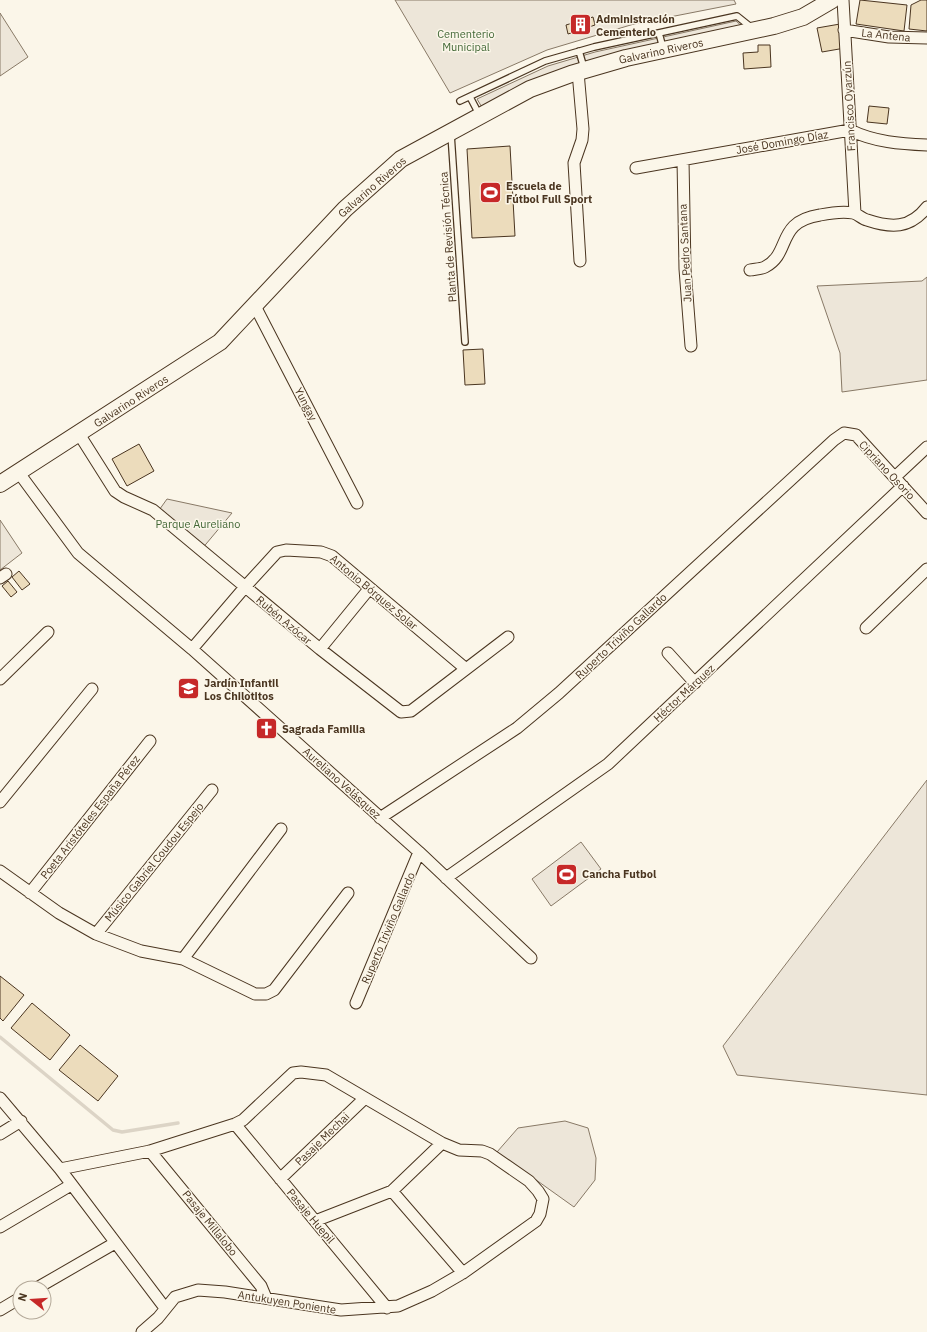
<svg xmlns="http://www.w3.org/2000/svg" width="927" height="1332" font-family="'IBM Plex Sans',sans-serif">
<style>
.green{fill:#ede6d9;stroke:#887966}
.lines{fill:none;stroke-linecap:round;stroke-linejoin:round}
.stream{stroke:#dcd4c6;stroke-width:3.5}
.building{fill:#ecdcbc;stroke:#4a3520}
.lane-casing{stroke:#4a3520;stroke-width:8}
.street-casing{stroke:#4a3520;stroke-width:13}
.secondary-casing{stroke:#4a3520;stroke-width:18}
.lane{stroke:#fbf6e9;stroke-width:5.5}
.street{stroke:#fbf6e9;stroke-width:11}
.secondary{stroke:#fbf6e9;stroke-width:16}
.labels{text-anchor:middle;stroke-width:3;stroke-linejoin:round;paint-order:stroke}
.poi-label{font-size:11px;font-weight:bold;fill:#4a3520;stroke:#fbf6e9;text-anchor:start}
.park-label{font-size:11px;fill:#436837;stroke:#fbf6e9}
.street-label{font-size:11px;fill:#4a3520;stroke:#fbf6e9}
</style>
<rect width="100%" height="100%" fill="#fbf6e9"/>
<!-- green -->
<path class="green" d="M 395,0 L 734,0 L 736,4 L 634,24 L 547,50 L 450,93 Z
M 0,13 L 28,57 L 0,76 Z
M 736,21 L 744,28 L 483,109 L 477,99 L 548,66 L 595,52 Z
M 927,277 L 927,380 L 842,392 L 840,353 L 817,286 L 922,281 Z
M 167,499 L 232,513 L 201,550 L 157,513 Z
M 0,520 L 22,553 L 0,570 Z
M 927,780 L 927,1095 L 737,1075 L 723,1046 Z
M 581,842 L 601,869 L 551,906 L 532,879 Z
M 565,1121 L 588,1128 L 596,1158 L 595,1180 L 574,1207 L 497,1152 L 518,1128 Z"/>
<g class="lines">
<!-- stream -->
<path class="stream" d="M 0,1037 L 113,1130 L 122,1132 L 178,1123"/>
</g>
<!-- building -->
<path class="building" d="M 860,0 L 907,5 L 904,31 L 856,24 Z
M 921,0 L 927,0 L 927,31 L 909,29 L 911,5 Z
M 593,17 L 595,25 L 568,34 L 566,25 Z
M 840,24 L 845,48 L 822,52 L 817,28 Z
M 758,45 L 770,45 L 771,67 L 744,69 L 743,53 L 758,52 Z
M 869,106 L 889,108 L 887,124 L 867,122 Z
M 510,146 L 515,236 L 472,238 L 467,149 Z
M 483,349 L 485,384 L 465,385 L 463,350 Z
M 139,444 L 154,471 L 127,486 L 112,459 Z
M 19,571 L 30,584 L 22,590 L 12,577 Z
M 8,581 L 17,592 L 11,597 L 2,586 Z
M 0,976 L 24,995 L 3,1021 L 0,1018 Z
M 32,1003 L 70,1035 L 50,1060 L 11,1028 Z
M 80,1045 L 118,1076 L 98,1101 L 59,1070 Z"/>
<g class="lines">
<defs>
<path id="lane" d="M 659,33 L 663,48
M 579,51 L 584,68
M 470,97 L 480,116
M 460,101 L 545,61 L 594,47 L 737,16 L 752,28
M 451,134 L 465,342"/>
<path id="street" d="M 843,0 L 855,213
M 844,30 L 889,37 L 927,38
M 578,72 L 583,129 L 582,140 L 574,163 L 580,261
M 683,160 L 685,269 L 691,346
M 636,168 L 850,130 C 874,142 901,144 927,145
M 750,270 C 755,269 761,269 765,267 C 792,253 775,222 820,215 C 830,213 843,211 853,213 C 858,214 862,219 867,220 C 891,228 910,229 927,207
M 255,306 L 357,503
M 79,434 L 115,491 L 124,497 L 153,510 L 320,649 L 401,712 L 411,711 L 508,637
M 19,473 L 78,553 L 192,649 L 419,852 L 531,958
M 895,477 L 927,447
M 0,578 L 6,574
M 866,628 L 927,569
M 192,649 L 245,587 L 277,552 L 286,550 L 321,552 L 332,556 L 466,669
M 320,649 L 369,589
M 668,653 L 695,683
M 0,679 L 48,632
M 0,802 L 92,689
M 380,818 L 517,728 L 559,693 L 834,440 L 844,433 L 856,435 L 927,513
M 0,871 L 59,913 L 96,934 L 141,951 L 183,959 L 255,994 L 266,994 L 274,990 L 348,893
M 446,878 L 608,764 L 903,486
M 30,893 L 150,741
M 96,934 L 212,790
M 183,959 L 281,829
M 356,1003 L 419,852
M 0,1098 L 60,1169 L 165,1308
M 235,1124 L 387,1308
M 0,1134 L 21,1121
M 150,1151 L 261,1286 L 266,1298
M 60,1169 L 150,1151 L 235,1124 L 243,1120 L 293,1073 L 301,1072 L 326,1075 L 442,1143 L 459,1150 L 482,1151 L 490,1154 L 529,1181 L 538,1191 L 543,1199 L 540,1214 L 536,1221 L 463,1273 L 432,1291 L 398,1306 L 341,1310 L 225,1292 L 198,1290 L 175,1297 L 158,1318 L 142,1332
M 280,1179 L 364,1099
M 392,1191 L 463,1273
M 315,1221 L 392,1191 L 442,1143
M 0,1227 L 71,1185
M 37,1288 L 115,1243
M 0,1310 L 20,1298"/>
<path id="secondary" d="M 0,484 L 220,342 L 345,209 L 401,159 L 530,89 L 571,74 L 626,58 L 774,26 L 803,17 L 832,0"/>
</defs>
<!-- lane casing -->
<use href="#lane" class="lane-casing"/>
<!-- street casing -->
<use href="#street" class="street-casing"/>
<!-- secondary casing -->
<use href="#secondary" class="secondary-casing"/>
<!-- lane -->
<use href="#lane" class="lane"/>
<!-- street -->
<use href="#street" class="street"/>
<!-- secondary -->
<use href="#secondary" class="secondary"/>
</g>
<!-- icons -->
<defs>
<symbol id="building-square" viewBox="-11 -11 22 22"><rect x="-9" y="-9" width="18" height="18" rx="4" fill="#c62828" stroke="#fbf6e9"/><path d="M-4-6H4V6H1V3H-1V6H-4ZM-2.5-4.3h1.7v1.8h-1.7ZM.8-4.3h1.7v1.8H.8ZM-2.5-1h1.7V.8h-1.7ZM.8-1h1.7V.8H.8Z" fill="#fff"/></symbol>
<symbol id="stadium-square" viewBox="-11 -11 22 22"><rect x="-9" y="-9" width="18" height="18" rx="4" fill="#c62828" stroke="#fbf6e9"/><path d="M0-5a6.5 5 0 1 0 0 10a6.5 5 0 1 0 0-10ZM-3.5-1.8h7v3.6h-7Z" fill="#fff"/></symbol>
<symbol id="school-square" viewBox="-11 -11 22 22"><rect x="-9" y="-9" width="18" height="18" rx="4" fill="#c62828" stroke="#fbf6e9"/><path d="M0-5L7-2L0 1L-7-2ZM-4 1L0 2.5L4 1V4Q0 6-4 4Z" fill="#fff"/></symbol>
<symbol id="church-square" viewBox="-11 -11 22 22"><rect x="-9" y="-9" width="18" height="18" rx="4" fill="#c62828" stroke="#fbf6e9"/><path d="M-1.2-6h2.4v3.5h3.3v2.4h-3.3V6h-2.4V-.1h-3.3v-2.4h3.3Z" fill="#fff"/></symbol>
</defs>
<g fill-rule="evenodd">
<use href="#building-square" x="568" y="12" width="25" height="25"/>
<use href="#stadium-square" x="478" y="180" width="25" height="25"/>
<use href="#school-square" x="176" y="676" width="25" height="25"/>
<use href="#church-square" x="254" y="716" width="25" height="25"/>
<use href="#stadium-square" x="554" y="862" width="25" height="25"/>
</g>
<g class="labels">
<!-- poi labels -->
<g class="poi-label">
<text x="596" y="23">Administración<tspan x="596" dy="13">Cementerio</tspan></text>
<text x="506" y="190">Escuela de<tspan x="506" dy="13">Fútbol Full Sport</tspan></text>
<text x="204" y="687">Jardín Infantil<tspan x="204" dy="13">Los Chilotitos</tspan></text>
<text x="282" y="733">Sagrada Familia</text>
<text x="582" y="878">Cancha Futbol</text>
</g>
<!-- park labels -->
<g class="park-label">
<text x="466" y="38">Cementerio<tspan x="466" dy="13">Municipal</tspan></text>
<text x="198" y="528">Parque Aureliano</text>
</g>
<!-- street labels -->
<g class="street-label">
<text transform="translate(886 35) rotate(6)" y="4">La Antena</text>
<text transform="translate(661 51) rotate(-12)" y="4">Galvarino Riveros</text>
<text transform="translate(849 106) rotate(-93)" y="4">Francisco Oyarzún</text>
<text transform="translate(782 142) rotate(-10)" y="4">José Domingo Díaz</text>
<text transform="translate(372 187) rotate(-41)" y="4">Galvarino Riveros</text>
<text transform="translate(448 237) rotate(-94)" y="4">Planta de Revisión Técnica</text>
<text transform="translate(685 253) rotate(-93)" y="4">Juan Pedro Santana</text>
<text transform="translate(131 401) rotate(-33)" y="4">Galvarino Riveros</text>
<text transform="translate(306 404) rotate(63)" y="4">Yungay</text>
<text transform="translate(887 470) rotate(47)" y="4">Cipriano Osorio</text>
<text transform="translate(374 592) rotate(40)" y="4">Antonio Bórquez Solar</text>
<text transform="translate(284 620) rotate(40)" y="4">Rubén Azócar</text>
<text transform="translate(621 636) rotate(-43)" y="4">Ruperto Triviño Gallardo</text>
<text transform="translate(684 693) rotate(-43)" y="4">Héctor Márquez</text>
<text transform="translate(342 783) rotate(42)" y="4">Aureliano Velásquez</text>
<text transform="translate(90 817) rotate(-52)" y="4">Poeta Aristóteles España Pérez</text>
<text transform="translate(154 862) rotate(-51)" y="4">Músico Gabriel Coudou Espejo</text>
<text transform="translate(388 928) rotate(-67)" y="4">Ruperto Triviño Gallardo</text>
<text transform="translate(322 1139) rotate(-44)" y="4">Pasaje Mechai</text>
<text transform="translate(311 1216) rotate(50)" y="4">Pasaje Huepil</text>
<text transform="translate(210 1223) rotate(51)" y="4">Pasaje Millalobo</text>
<text transform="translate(287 1302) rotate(9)" y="4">Antukuyen Poniente</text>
</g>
</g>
<!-- north arrow -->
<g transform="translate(32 1300) rotate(287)"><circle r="19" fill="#fbf6e9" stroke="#b4a999"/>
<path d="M0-3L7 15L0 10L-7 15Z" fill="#c62828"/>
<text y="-6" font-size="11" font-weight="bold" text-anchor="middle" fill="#4a3520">N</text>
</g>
</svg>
